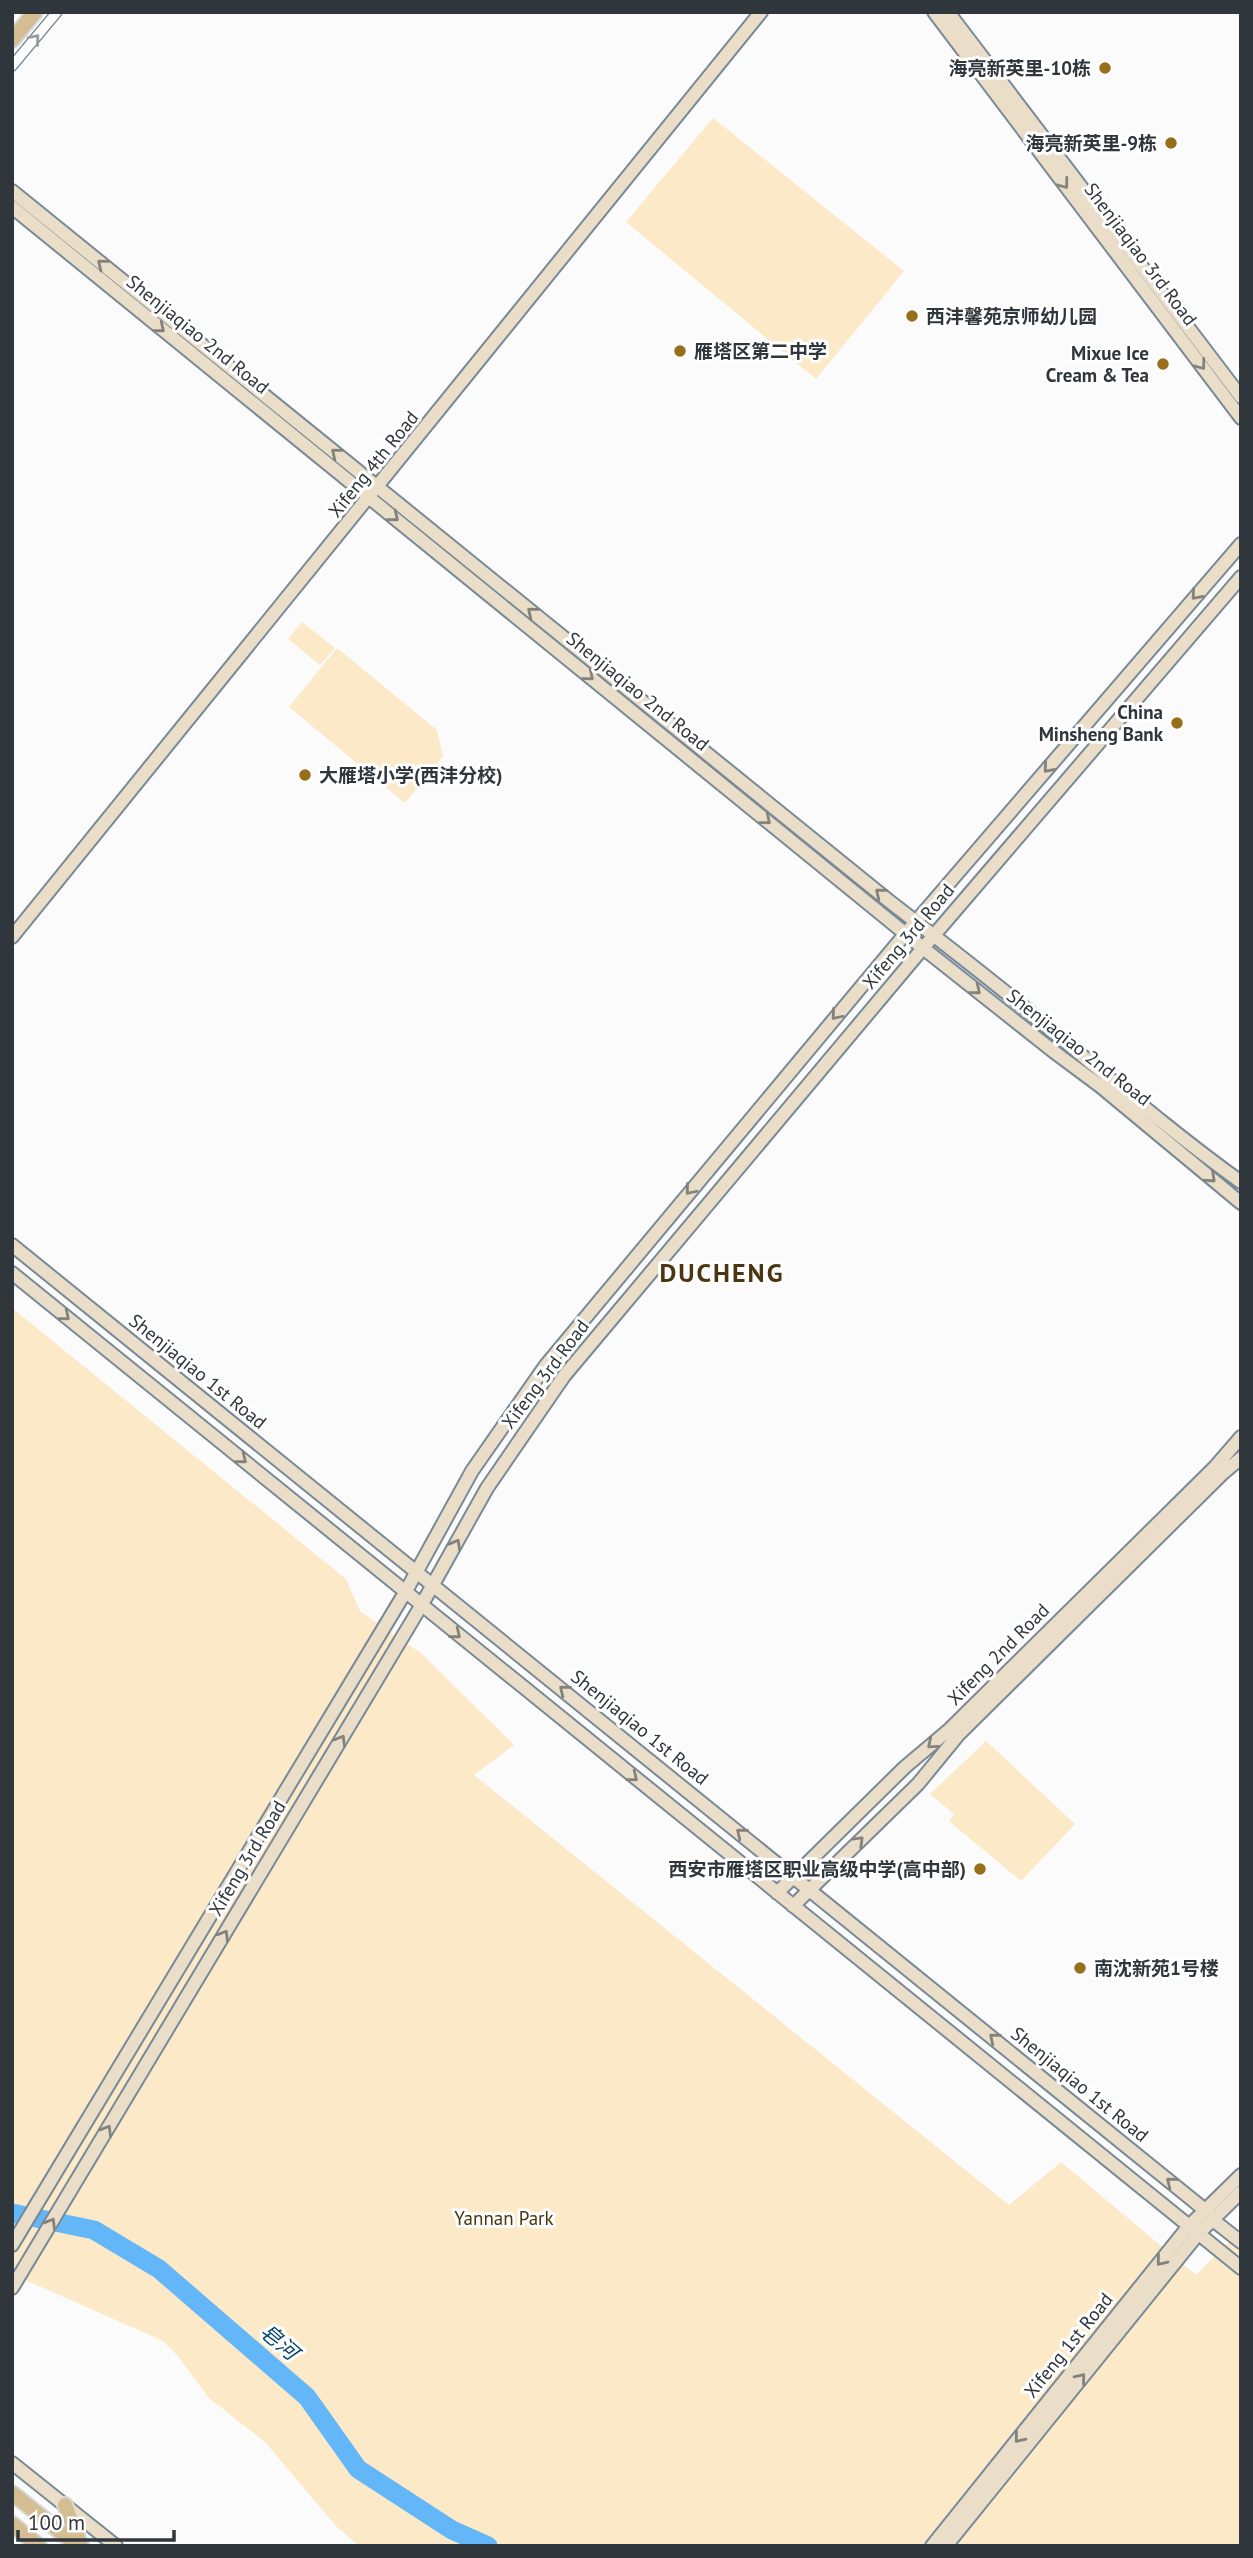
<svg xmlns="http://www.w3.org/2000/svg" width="1253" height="2558" font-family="'PT Sans','Noto Sans SC',sans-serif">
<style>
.green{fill:#fbe9c8}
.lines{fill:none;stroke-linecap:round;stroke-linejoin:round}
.river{stroke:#63b6f7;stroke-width:19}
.street-casing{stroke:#788998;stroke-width:12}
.secondary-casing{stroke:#788998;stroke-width:16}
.primary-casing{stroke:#d5d7d8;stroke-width:18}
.street{stroke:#fff;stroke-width:9}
.secondary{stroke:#eadec8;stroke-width:12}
.primary{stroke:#d4bd91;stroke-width:14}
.oneway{stroke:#979a9e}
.oneway2{stroke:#83827b}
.poi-dot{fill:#976f1a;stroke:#fff;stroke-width:2.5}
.labels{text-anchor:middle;stroke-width:6;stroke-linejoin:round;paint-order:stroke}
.poi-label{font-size:19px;font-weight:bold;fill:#2f363c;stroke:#fff;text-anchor:end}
.street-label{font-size:19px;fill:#2f363c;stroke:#fff}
.park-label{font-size:19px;fill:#48350c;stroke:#fff}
.water-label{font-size:21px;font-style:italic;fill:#034770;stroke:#fff}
.district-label{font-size:26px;font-weight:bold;letter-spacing:2px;fill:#4a3711;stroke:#fff}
</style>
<rect width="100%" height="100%" fill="#fbfbfb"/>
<!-- green -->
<path class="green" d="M 713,118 L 904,271 L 816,379 L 626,222 Z
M 302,622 L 335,648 L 320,665 L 288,639 Z
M 337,648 L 437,730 L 443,756 L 405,803 L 289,707 Z
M 12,1308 L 346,1579 L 360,1611 L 422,1654 L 514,1745 L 474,1775 L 1009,2205 L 1061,2162 L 1196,2275 L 1241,2229 L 1241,2546 L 359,2546 L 336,2526 L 265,2442 L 209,2398 L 177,2355 L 163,2341 L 12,2274 Z
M 986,1741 L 1075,1824 L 1021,1881 L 949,1821 L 954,1814 L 930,1794 Z"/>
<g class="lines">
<!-- river -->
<path class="river" d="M 12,2213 L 94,2230 L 159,2269 L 307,2397 L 358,2469 L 452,2530 L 488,2546"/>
<defs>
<path id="street" d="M 12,66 L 57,12"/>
<path id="secondary" d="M 934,12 L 1241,418
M 948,12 L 1241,397
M 12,191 L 889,901 C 947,946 1005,990 1061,1038 C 1120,1087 1178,1137 1241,1182
M 12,207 L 923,948 L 1053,1051 L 1100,1086 L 1241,1203
M 12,937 L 761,12
M 12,1245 L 1205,2210 L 1213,2220 L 1241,2242
M 12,1273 L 1241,2268
M 777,1893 L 905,1767 L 950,1729 L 1215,1467 L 1241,1437
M 793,1906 L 918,1784 L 959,1734 L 1222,1474 L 1241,1458
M 12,2245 L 406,1591 L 472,1471 L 546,1365 L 906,933 L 1241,544
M 12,2288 L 421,1606 L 487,1488 L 564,1376 L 923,948 L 1241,577
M 12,2463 L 116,2546
M 932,2546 L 1188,2227 L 1241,2175
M 946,2546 L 1198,2234 L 1241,2192"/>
<path id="primary" d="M 12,40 L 35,12
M 12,2493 L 78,2546
M 65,2505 L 81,2546
M 12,2524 L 39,2546"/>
</defs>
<!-- street casing -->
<use href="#street" class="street-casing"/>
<!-- secondary casing -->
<use href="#secondary" class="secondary-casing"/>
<!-- primary casing -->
<use href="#primary" class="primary-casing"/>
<!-- street -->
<use href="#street" class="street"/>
<!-- secondary -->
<use href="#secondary" class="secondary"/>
<!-- primary -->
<use href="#primary" class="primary"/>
</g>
<!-- one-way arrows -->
<defs><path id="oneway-chevron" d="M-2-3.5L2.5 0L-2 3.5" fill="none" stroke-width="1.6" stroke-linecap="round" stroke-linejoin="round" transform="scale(1.75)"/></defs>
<use class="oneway" href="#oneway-chevron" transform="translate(35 39) rotate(-50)"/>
<g class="oneway2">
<use href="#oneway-chevron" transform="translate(1064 184) rotate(53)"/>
<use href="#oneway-chevron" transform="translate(102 264) rotate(-141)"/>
<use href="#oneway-chevron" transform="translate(160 328) rotate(39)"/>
<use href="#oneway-chevron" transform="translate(1201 365) rotate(53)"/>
<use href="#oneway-chevron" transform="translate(336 453) rotate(-141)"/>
<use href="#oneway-chevron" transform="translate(394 517) rotate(39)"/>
<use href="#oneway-chevron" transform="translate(1196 595) rotate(131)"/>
<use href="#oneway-chevron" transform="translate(532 612) rotate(-141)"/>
<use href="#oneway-chevron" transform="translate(589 676) rotate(39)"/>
<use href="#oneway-chevron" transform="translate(1048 768) rotate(131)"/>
<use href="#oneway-chevron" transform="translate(766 820) rotate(39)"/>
<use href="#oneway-chevron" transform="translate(880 893) rotate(-141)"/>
<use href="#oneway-chevron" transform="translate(976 990) rotate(39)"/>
<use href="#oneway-chevron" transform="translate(836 1015) rotate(130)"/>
<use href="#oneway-chevron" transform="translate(1211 1178) rotate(43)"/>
<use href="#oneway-chevron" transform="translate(690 1190) rotate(130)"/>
<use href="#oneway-chevron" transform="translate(65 1316) rotate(39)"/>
<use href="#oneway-chevron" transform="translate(242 1459) rotate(39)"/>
<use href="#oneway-chevron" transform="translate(456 1544) rotate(-61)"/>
<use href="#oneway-chevron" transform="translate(456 1634) rotate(39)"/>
<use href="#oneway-chevron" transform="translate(564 1690) rotate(-141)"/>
<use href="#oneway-chevron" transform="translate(341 1740) rotate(-59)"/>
<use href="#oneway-chevron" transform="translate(932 1744) rotate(140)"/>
<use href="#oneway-chevron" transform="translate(633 1777) rotate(39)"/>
<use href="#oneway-chevron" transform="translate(741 1833) rotate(-141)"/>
<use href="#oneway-chevron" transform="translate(859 1841) rotate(-44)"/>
<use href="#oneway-chevron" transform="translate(224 1935) rotate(-59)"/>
<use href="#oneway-chevron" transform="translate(994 2038) rotate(-141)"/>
<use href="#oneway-chevron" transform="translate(107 2130) rotate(-59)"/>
<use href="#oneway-chevron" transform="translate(1171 2182) rotate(-141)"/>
<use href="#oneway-chevron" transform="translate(51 2223) rotate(-59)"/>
<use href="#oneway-chevron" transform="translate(1161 2261) rotate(129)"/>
<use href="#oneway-chevron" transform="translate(1081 2378) rotate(-51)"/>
<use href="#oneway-chevron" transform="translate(1019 2438) rotate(129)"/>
</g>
<!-- markers -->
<g class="poi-dot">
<circle cx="1105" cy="68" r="7"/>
<circle cx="1171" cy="143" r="7"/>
<circle cx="912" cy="316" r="7"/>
<circle cx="680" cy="351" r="7"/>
<circle cx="1163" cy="364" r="7"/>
<circle cx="1177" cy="723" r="7"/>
<circle cx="305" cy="775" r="7"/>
<circle cx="980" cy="1869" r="7"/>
<circle cx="1080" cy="1968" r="7"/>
</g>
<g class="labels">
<!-- poi labels -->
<g class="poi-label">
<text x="1091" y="75">海亮新英里-10栋</text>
<text x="1157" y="150">海亮新英里-9栋</text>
<text x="926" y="323" text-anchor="start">西沣馨苑京师幼儿园</text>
<text x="694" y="358" text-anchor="start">雁塔区第二中学</text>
<text x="1149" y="360">Mixue Ice<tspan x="1149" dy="22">Cream &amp; Tea</tspan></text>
<text x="1163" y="719">China<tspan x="1163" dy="22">Minsheng Bank</tspan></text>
<text x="319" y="782" text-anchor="start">大雁塔小学(西沣分校)</text>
<text x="966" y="1876">西安市雁塔区职业高级中学(高中部)</text>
<text x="1094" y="1975" text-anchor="start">南沈新苑1号楼</text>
</g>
<!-- street labels -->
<g class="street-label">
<text transform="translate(1141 254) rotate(53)" y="7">Shenjiaqiao 3rd Road</text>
<text transform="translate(198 334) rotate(39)" y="7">Shenjiaqiao 2nd Road</text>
<text transform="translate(373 464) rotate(-51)" y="7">Xifeng 4th Road</text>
<text transform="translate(638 691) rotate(39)" y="7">Shenjiaqiao 2nd Road</text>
<text transform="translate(908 936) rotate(-50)" y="7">Xifeng 3rd Road</text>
<text transform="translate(1079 1047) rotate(38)" y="7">Shenjiaqiao 2nd Road</text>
<text transform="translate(198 1371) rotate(39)" y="7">Shenjiaqiao 1st Road</text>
<text transform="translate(545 1374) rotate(-53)" y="7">Xifeng 3rd Road</text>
<text transform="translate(998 1654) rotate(-45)" y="7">Xifeng 2nd Road</text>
<text transform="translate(640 1727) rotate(39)" y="7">Shenjiaqiao 1st Road</text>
<text transform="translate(247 1858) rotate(-59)" y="7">Xifeng 3rd Road</text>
<text transform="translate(1080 2084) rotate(39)" y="7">Shenjiaqiao 1st Road</text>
<text transform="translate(1068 2345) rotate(-51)" y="7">Xifeng 1st Road</text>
</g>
<!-- park labels -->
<g class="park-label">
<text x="504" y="2225">Yannan Park</text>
</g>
<!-- water labels -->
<g class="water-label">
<text transform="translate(279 2342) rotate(41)" y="7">皂河</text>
</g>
<!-- district labels -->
<g class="district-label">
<text x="722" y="1282">DUCHENG</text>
</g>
</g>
<!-- border -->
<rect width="1253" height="2558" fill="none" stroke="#2f363c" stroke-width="28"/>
<!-- scale -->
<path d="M18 2530v10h156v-10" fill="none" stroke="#2f363c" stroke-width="3.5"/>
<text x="28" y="2530" font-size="21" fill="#2f363c" stroke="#ffffff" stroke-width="5" paint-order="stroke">100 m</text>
</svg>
